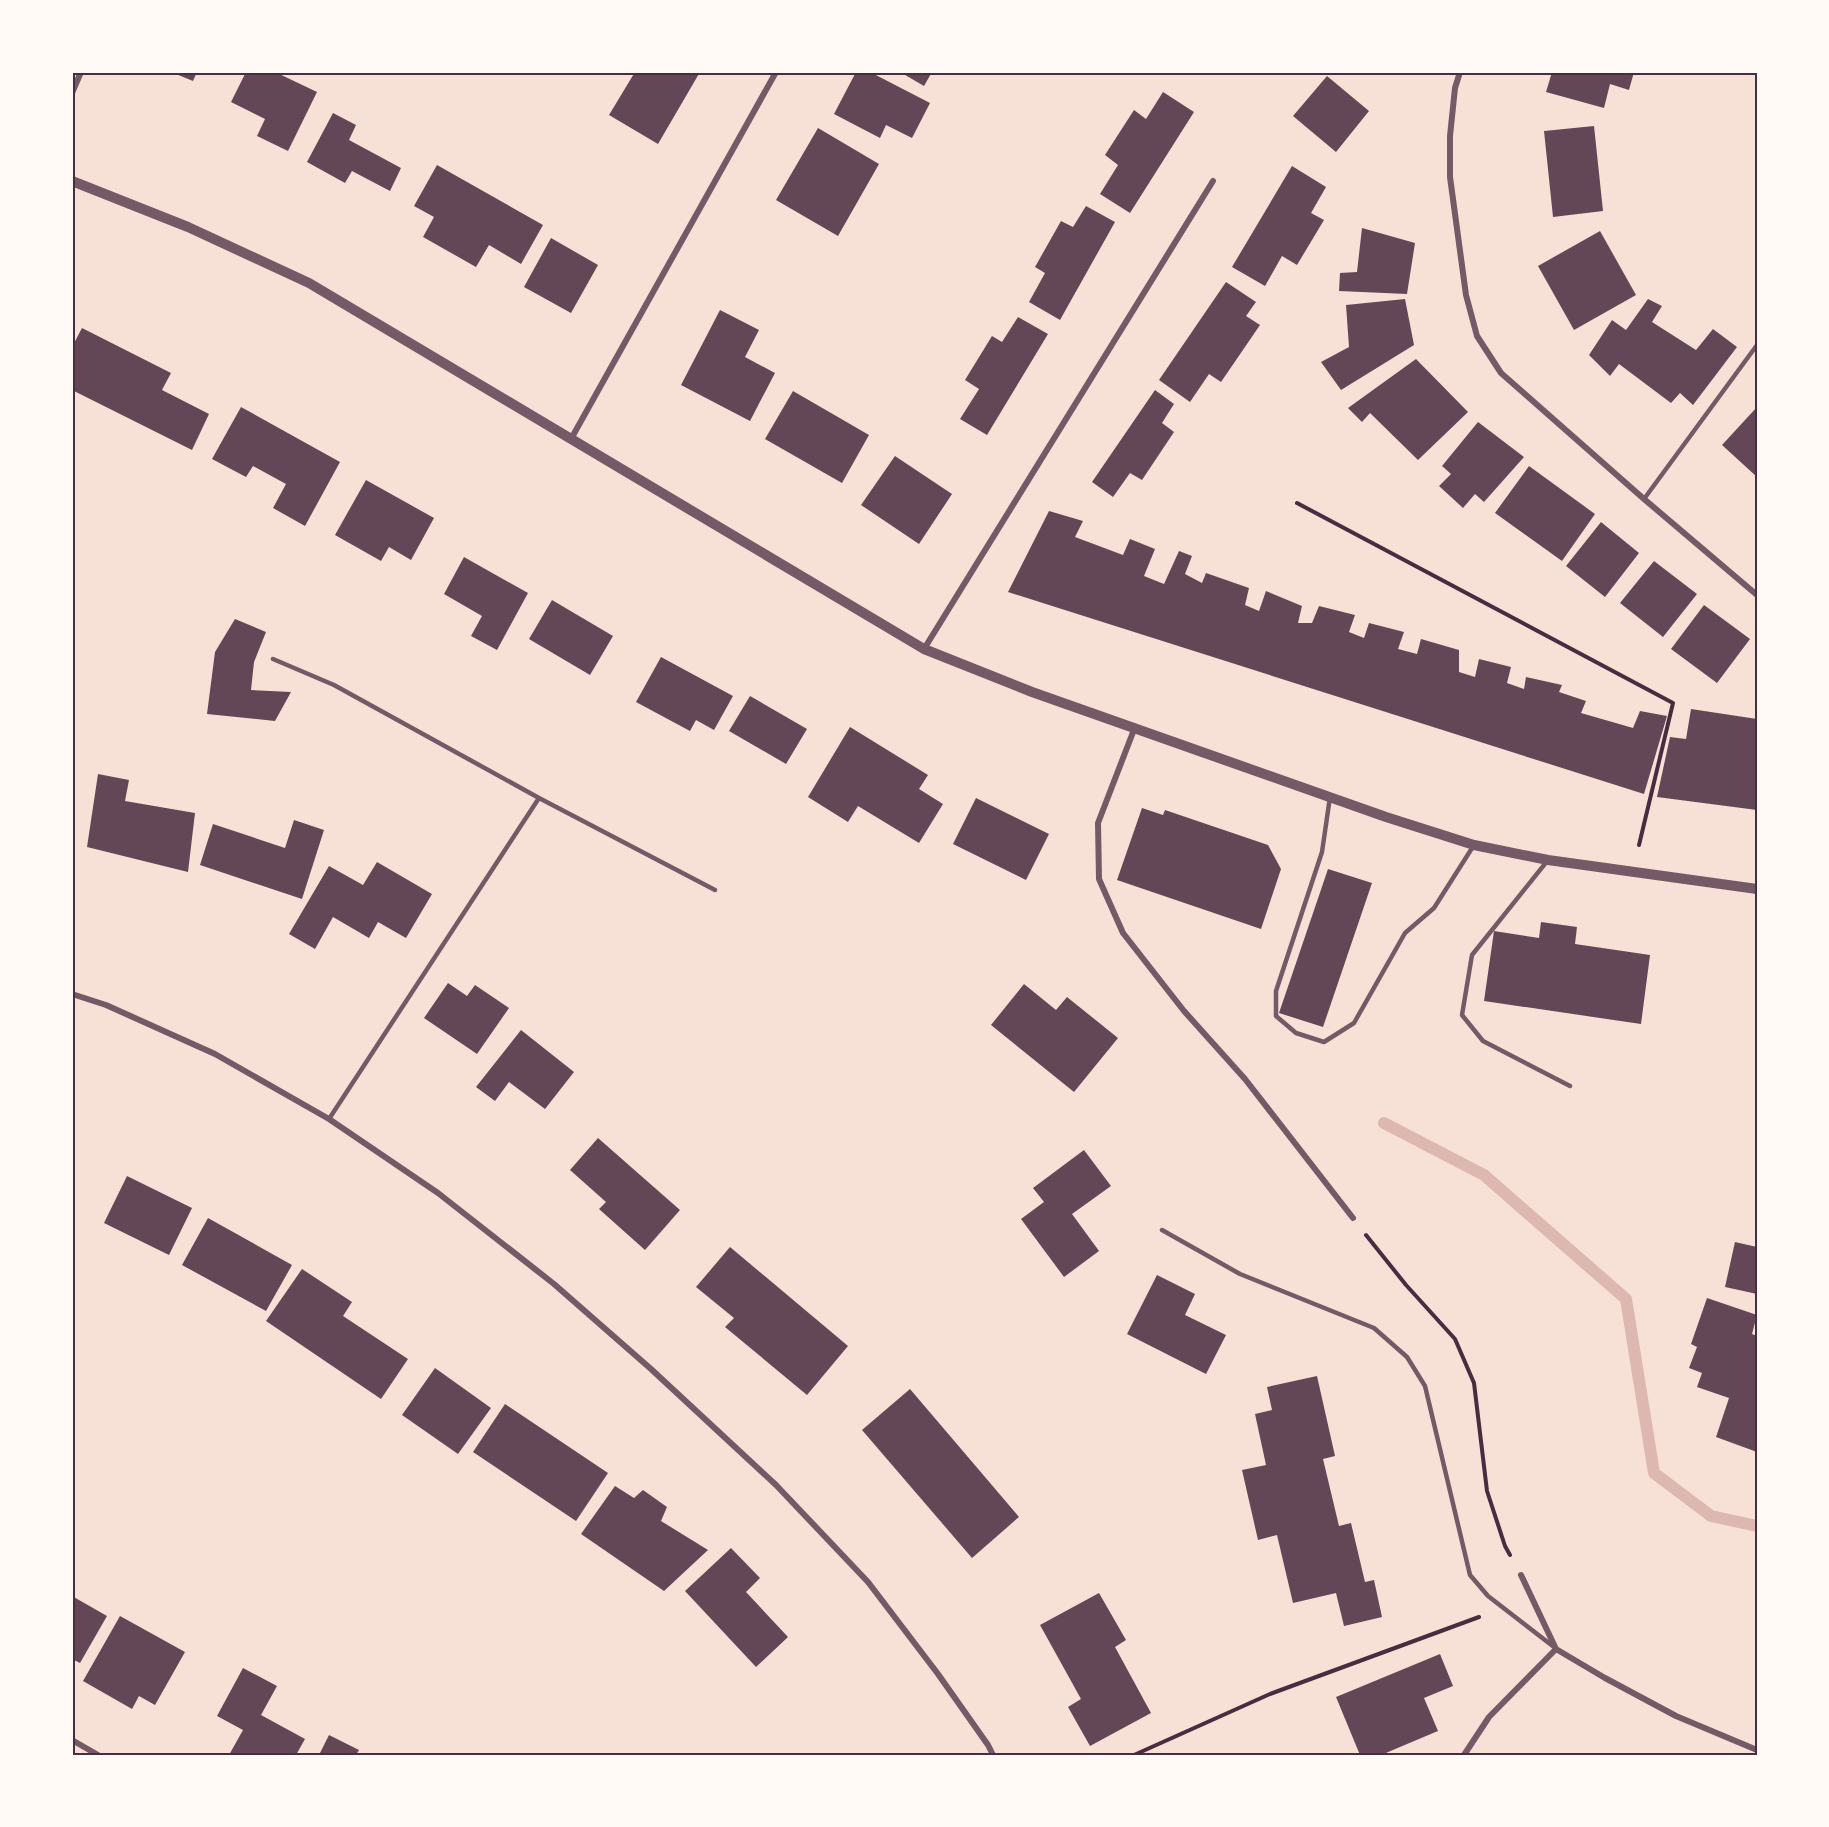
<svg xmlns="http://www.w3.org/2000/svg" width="1829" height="1827" font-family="Karla,sans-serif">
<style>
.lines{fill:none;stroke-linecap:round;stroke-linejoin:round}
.stream{stroke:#dcb8b0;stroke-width:12}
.building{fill:#644757}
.path{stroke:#4a2c40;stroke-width:4}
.service{stroke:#755966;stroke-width:4.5}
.minor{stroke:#755966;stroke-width:6}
.tertiary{stroke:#755966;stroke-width:10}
.neatline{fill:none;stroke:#4a2c40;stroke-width:2}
</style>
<rect width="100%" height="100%" fill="#f7e1d7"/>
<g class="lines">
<!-- stream -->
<path class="stream" d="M 1384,1123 L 1484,1175 L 1626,1299 L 1654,1473 L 1711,1516 L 1757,1526"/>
</g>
<!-- building -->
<path class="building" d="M 171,72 L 197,72 L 193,81 Z
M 246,72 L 275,72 L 317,92 L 288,151 L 257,136 L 265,119 L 231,102 Z
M 635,72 L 700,72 L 658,144 L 609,115 Z
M 856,72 L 870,72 L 930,103 L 912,138 L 886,125 L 880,138 L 834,114 Z
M 900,72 L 932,72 L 924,86 Z
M 1552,72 L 1634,72 L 1629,90 L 1610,84 L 1604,108 L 1546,92 Z
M 1327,76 L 1369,111 L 1336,152 L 1293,116 Z
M 1163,92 L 1194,112 L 1130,213 L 1100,194 L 1118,165 L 1105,155 L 1134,110 L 1146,119 Z
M 333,113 L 356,125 L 349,140 L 401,168 L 390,191 L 352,171 L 345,183 L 307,162 Z
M 1594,126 L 1603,211 L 1553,217 L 1544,131 Z
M 818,128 L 879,164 L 838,236 L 776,200 Z
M 437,165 L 543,225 L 521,264 L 489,245 L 476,267 L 423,237 L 434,217 L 414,206 Z
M 1292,166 L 1326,187 L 1311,213 L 1324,220 L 1297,265 L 1282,256 L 1265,286 L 1232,267 Z
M 1086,206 L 1115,222 L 1060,320 L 1029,302 L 1045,273 L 1035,267 L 1061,221 L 1073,227 Z
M 1362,228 L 1415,243 L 1407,294 L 1339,291 L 1340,273 L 1357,272 Z
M 1600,231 L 1636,295 L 1574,330 L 1538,266 Z
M 551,238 L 598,265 L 571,313 L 524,287 Z
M 1226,282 L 1256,302 L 1246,316 L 1260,325 L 1221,382 L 1209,374 L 1190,402 L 1159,380 Z
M 1405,299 L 1414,345 L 1341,390 L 1321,362 L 1349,347 L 1346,305 Z
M 1648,299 L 1662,306 L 1652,322 L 1696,350 L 1713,329 L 1737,347 L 1693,405 L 1680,393 L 1671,403 L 1619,364 L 1610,376 L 1589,355 L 1612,320 L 1626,330 Z
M 720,310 L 759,330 L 745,357 L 775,373 L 750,421 L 681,385 Z
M 1018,317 L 1048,334 L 987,435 L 960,419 L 979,389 L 965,380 L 992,336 L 1002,342 Z
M 82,328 L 171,373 L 162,390 L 209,414 L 192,450 L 72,390 L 72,347 Z
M 1416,359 L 1468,412 L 1418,460 L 1370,413 L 1362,422 L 1348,408 Z
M 1155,390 L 1174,404 L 1162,423 L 1174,432 L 1142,480 L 1130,473 L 1113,497 L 1092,482 Z
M 793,391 L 869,435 L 842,483 L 765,439 Z
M 241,407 L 340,462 L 305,526 L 273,508 L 286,484 L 253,466 L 246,477 L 212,459 Z
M 1757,407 L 1757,477 L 1722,445 Z
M 1478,422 L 1524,457 L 1484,502 L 1475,494 L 1463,508 L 1439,486 L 1451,474 L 1442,466 Z
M 895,456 L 952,494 L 919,544 L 861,505 Z
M 1529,466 L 1595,514 L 1562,561 L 1495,513 Z
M 366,480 L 434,518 L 411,560 L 389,547 L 381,561 L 335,535 Z
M 1049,511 L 1083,521 L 1075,537 L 1123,555 L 1130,539 L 1155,549 L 1144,576 L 1164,584 L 1179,551 L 1192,556 L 1185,574 L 1202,583 L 1206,573 L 1249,588 L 1245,605 L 1259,611 L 1266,591 L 1302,606 L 1298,623 L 1312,623 L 1319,606 L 1355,615 L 1349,632 L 1364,638 L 1369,623 L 1404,632 L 1398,649 L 1417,654 L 1421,639 L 1459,650 L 1459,672 L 1475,677 L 1479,659 L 1511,667 L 1507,683 L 1524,689 L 1526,677 L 1562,685 L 1559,692 L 1586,701 L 1581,713 L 1633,728 L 1640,711 L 1667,716 L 1644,794 L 1008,592 Z
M 1601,522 L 1639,553 L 1605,597 L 1566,566 Z
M 464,557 L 528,593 L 497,650 L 471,636 L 482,616 L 444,594 Z
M 1654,561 L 1697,594 L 1663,637 L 1620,603 Z
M 552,600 L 613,636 L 590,675 L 529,639 Z
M 1704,605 L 1750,639 L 1717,683 L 1671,649 Z
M 235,619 L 266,632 L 254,662 L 251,690 L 291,692 L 275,721 L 207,714 L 215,652 Z
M 661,657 L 733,696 L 714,730 L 696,720 L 690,731 L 636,702 Z
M 750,696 L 807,729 L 786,764 L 729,731 Z
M 1691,709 L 1757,719 L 1757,810 L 1657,797 L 1670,737 L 1686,739 Z
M 850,727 L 928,775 L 919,789 L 943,804 L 919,843 L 858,806 L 848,822 L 808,797 Z
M 98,774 L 129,780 L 125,801 L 195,813 L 188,872 L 87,847 Z
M 976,798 L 1049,834 L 1026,880 L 953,844 Z
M 1142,808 L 1163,815 L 1165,810 L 1268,845 L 1281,869 L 1261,929 L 1117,880 Z
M 294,820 L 324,830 L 302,899 L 200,865 L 213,824 L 285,848 Z
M 377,862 L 432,894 L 406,938 L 378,922 L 369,938 L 333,917 L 315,949 L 289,934 L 329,866 L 363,885 Z
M 1328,869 L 1372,883 L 1323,1027 L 1279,1013 Z
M 1541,922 L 1577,927 L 1575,944 L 1650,955 L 1641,1024 L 1484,1001 L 1494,931 L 1539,938 Z
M 448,983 L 467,996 L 475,985 L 509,1008 L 477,1054 L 424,1018 Z
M 1024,984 L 1056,1010 L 1067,997 L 1118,1038 L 1074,1092 L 991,1025 Z
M 521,1030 L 574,1072 L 545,1109 L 509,1082 L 495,1101 L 476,1087 Z
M 598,1138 L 680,1210 L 645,1250 L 599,1209 L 606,1202 L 570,1170 Z
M 1084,1150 L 1111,1186 L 1072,1214 L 1099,1251 L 1064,1277 L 1021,1219 L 1044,1202 L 1033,1188 Z
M 127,1176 L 192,1208 L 169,1255 L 104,1223 Z
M 208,1218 L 292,1265 L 266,1311 L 182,1265 Z
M 1735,1242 L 1757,1247 L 1757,1294 L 1725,1287 Z
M 730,1247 L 848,1346 L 807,1395 L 725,1327 L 734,1318 L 696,1287 Z
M 302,1269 L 352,1302 L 343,1316 L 408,1359 L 381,1399 L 266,1321 Z
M 1157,1275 L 1195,1294 L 1185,1315 L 1226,1335 L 1206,1374 L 1127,1334 Z
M 1707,1298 L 1757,1315 L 1752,1334 L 1757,1336 L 1757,1452 L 1716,1437 L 1729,1398 L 1697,1387 L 1702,1373 L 1689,1368 L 1697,1347 L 1691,1344 Z
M 435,1368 L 491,1408 L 458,1454 L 402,1415 Z
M 1317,1376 L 1335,1456 L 1323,1459 L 1339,1526 L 1351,1523 L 1365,1582 L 1374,1580 L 1382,1617 L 1344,1626 L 1336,1593 L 1293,1603 L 1277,1535 L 1258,1540 L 1242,1470 L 1266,1465 L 1255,1414 L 1272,1410 L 1267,1387 Z
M 910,1389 L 1019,1517 L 972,1558 L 862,1430 Z
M 505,1404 L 608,1473 L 576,1521 L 473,1452 Z
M 615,1486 L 634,1498 L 643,1490 L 667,1507 L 661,1521 L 708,1550 L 664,1591 L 581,1534 Z
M 731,1548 L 760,1578 L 746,1592 L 788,1637 L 756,1667 L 685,1591 Z
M 1099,1593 L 1126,1640 L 1115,1647 L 1151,1713 L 1090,1746 L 1068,1707 L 1081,1699 L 1040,1625 Z
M 72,1596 L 107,1616 L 80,1663 L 72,1659 Z
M 120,1616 L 185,1652 L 155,1705 L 139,1696 L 132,1709 L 83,1681 Z
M 1440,1654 L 1453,1686 L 1424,1698 L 1438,1731 L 1381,1755 L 1360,1755 L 1336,1697 Z
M 243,1668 L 277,1686 L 261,1715 L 305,1739 L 296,1755 L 229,1755 L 243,1730 L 217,1716 Z
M 329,1735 L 359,1750 L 356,1755 L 319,1755 Z"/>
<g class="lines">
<!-- path -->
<path class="path" d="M 1297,503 L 1673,703 L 1639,845
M 1366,1235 L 1406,1285 L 1455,1339 L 1474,1383 L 1487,1491 L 1505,1546 L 1510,1555
M 1134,1755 L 1270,1694 L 1479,1617"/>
<!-- service -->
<path class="service" d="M 1644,499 L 1757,345
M 273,659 L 334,685 L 539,798 L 715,890
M 1330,797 L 1322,852 L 1276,991 L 1276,1016 L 1296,1033 L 1324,1042 L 1354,1023 L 1405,933 L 1434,908 L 1474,845
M 1548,860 L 1472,955 L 1462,1015 L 1483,1041 L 1570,1086
M 329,1119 L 539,798
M 1162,1230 L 1240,1274 L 1374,1328 L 1407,1357 L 1425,1386 L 1470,1575 L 1488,1596 L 1554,1647"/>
<!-- minor -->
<path class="minor" d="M 1460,72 L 1455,88 L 1450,136 L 1450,177 L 1466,295 L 1477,336 L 1501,373 L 1644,499 L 1757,595
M 72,93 L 81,72
M 571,439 L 776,72
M 924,649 L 1213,181
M 1135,727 L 1098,823 L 1099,879 L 1123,933 L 1184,1011 L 1245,1079 L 1353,1218
M 72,994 L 106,1005 L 215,1054 L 329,1119 L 438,1193 L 554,1284 L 651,1369 L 776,1485 L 868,1582 L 938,1674 L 988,1745 L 993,1755
M 1521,1575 L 1556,1649 L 1605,1678 L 1676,1716 L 1757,1750
M 72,1740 L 98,1755
M 1464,1755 L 1489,1717 L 1556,1649"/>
<!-- tertiary -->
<path class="tertiary" d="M 72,181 L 188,227 L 309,283 L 924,649 L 1032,692 L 1386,817 L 1474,845 L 1548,860 L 1757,889"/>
</g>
<!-- border -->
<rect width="1829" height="1827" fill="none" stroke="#fffaf5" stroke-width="147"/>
<rect x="74" y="74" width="1682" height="1680" class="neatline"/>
</svg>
